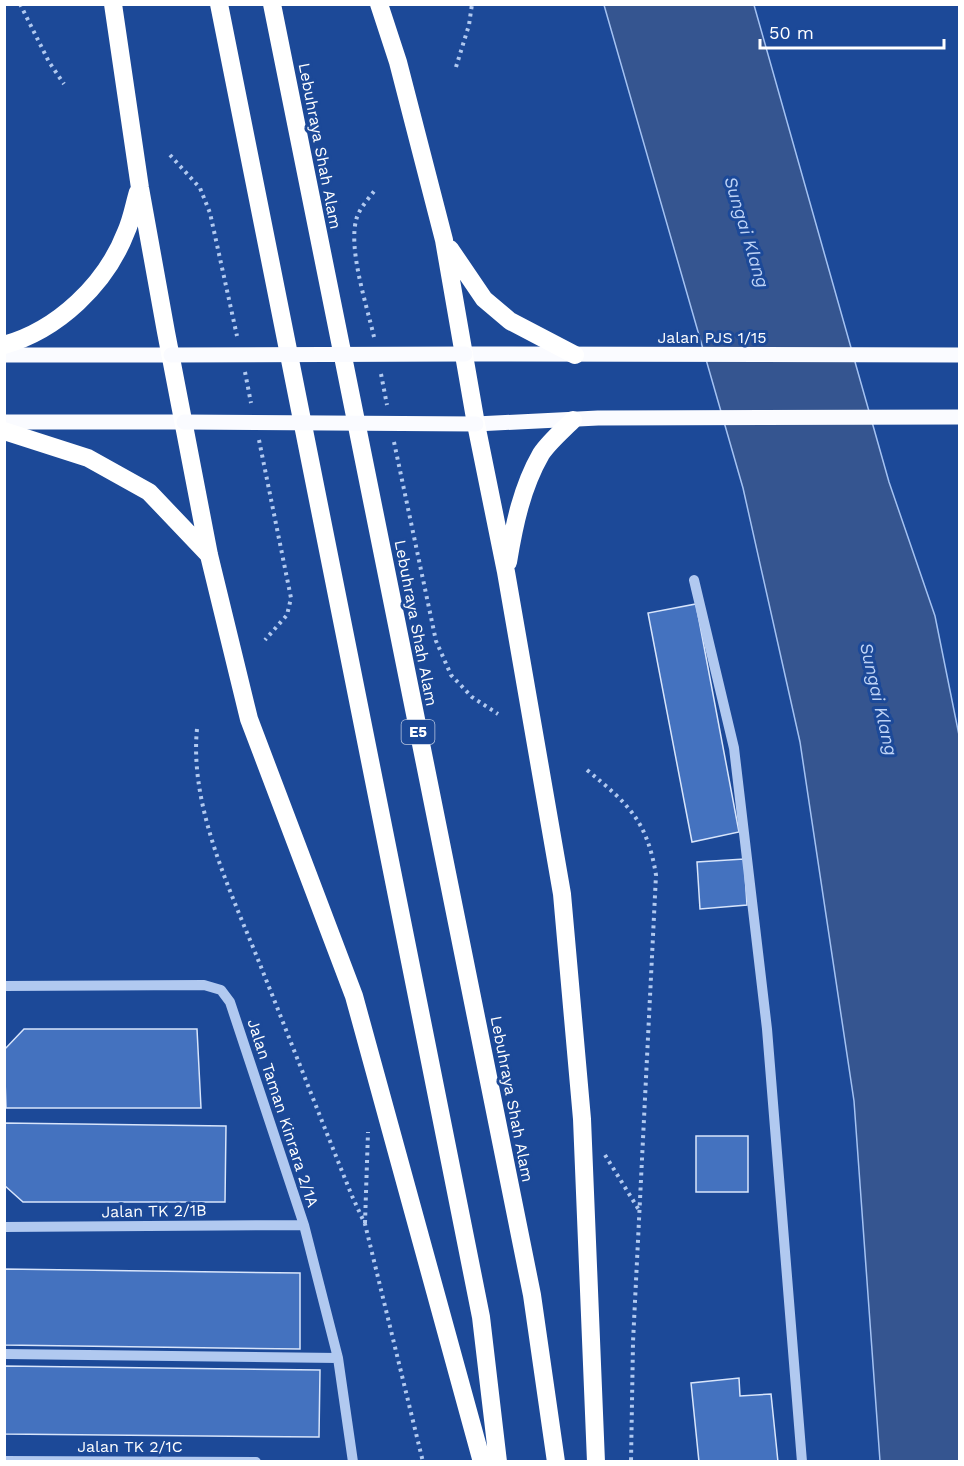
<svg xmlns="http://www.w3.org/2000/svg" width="964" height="1466" font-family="'Work Sans',sans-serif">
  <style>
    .water { fill: #355590; stroke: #a4c2f2; stroke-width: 1.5 }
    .building { fill: #4472bf; stroke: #d8e5fb; stroke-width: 1.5 }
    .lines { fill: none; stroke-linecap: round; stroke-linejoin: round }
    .path { stroke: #b1c9f0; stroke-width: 4; stroke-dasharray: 3 4.5; stroke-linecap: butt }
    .minor { stroke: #b1c9f0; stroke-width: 10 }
    .major { stroke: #fafbff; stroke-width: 15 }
    .highway { stroke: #fff; stroke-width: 18 }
    .major-bridge { stroke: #fafbff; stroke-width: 15 }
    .labels { text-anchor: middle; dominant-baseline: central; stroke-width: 6; stroke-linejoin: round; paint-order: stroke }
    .shield { fill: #1c4998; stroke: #bbc8e0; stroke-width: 1.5 }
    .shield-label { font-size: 15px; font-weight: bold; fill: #fff }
    .street-label { font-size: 16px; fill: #fff; stroke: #1c4998 }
    .water-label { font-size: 18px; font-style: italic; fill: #bed3f6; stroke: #1c4998 }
  </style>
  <rect width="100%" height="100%" fill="#1c4998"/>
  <path class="water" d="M604,5H754L889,482L935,616L960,740L959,1461H880L854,1101L800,742L743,488Z"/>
  <path class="building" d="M696,604L739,832L692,842L648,613Z
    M744,859L747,905L700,909L697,862Z
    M24,1029H197L201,1108H6L4,1050Z
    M4,1123L226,1126L225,1202H23L4,1185Z
    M696,1136H748V1192H696Z
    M4,1269L300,1273V1349L4,1345Z
    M4,1366L320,1370L319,1437L4,1434Z
    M739,1378L740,1396L771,1394L778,1462H699L691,1383Z"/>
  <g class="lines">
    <path class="path" d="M20,4L49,62L64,84
      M456,67L469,25L472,4
      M170,155L200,188L210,213L237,336
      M374,337C367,306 347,247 357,217C360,208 369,198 375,190
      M245,372L251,403
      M381,374L387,405
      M259,440L291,598L287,615L265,640
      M394,442L436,641L451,675L472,697L498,714
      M197,729C189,810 234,898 263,972C293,1047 322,1122 352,1196L365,1224L423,1462
      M587,770C628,804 647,820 656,875L633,1342L631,1462
      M605,1155L639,1210
      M365,1223L368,1132"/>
    <path class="minor" d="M694,580L734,748L767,1029L802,1462
      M4,986L204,985L221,990L230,1002L304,1225L338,1358L353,1462
      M4,1227L304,1225
      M4,1354L338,1358
      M4,1461L256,1462"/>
    <path class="major" d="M465,354L960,355
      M4,355H171
      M4,422H184
      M476,424L598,418L960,417"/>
    <path class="highway" d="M113,4L140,188L166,332L209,555L249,719L354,996L482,1462
      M219,4L481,1317L498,1462
      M272,4L532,1295L556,1462
      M379,4L398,62L444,240L476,424L506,572L562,894L582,1119L596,1462
      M450,249L484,299L510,321L575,355
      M4,345C58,330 106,284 126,232C132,219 134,205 138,192
      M4,431L88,458L149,492L209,555
      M508,562C514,525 522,487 541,454C549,442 563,430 573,420"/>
    <path class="major-bridge" d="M171,355L465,354
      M184,422L476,424"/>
  </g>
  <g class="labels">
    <rect class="shield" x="401.5" y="720" width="33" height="24" rx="4.5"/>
    <g class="shield-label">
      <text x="418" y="732">E5</text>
    </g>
    <g class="street-label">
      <text transform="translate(320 146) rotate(79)">Lebuhraya Shah Alam</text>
      <text x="712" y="337">Jalan PJS 1/15</text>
      <text transform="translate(416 623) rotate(79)">Lebuhraya Shah Alam</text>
      <text transform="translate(512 1099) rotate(79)">Lebuhraya Shah Alam</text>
      <text transform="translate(283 1113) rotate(72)">Jalan Taman Kinrara 2/1A</text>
      <text transform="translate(154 1211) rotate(-1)">Jalan TK 2/1B</text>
      <text x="130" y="1446">Jalan TK 2/1C</text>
    </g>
    <g class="water-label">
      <text transform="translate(747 232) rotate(73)">Sungai Klang</text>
      <text transform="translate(879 699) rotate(77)">Sungai Klang</text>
    </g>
  </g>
  <rect width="964" height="1466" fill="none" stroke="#ffffff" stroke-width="12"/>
  <path d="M760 39v9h184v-9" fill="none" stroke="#ffffff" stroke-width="3"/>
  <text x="769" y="39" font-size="18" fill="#ffffff" stroke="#1c4998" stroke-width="4.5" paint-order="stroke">50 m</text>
</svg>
